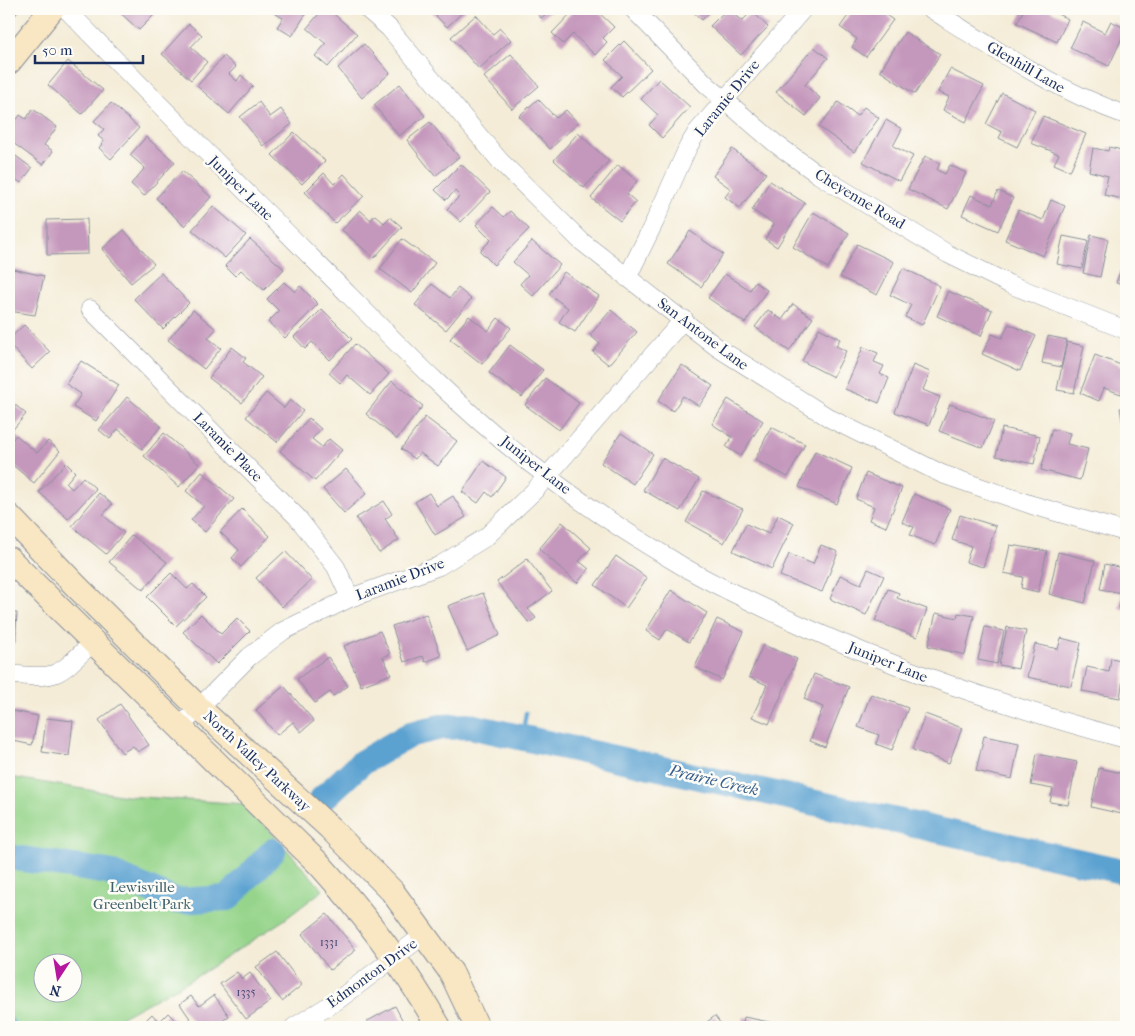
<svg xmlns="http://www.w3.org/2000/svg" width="1135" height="1036" font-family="'IM FELL French Canon',serif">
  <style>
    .green { fill: #95d48a; stroke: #588274; fill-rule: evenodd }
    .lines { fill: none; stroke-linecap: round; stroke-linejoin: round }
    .stream { stroke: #5ba2d1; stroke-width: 4.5 }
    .river { stroke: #5ba2d1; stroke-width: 26 }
    .building { fill: #c497bc }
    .street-casing { stroke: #888e9a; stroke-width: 19 }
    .secondary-casing { stroke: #888e9a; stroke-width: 26 }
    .street { stroke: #fff; stroke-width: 18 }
    .secondary { stroke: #f9e7c3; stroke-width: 24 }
    .labels { text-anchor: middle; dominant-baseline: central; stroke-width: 5; stroke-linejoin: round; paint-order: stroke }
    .number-label { font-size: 12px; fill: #454976 }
    .street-label { font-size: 15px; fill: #1b2f5e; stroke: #fdfcf7 }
    .park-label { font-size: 15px; fill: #40616b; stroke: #fdfcf7 }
    .water-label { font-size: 16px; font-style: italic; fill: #355d8c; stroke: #fdfcf7 }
  </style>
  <rect width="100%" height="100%" fill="#fdfcf7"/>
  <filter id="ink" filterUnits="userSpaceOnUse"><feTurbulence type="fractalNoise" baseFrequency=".02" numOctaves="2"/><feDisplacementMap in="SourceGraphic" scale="10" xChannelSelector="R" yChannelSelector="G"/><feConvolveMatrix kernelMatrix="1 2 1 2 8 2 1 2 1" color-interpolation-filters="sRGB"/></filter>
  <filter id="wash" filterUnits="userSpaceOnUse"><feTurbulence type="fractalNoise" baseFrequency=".0096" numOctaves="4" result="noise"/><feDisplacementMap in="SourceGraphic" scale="20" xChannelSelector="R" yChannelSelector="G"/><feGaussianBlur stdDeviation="1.12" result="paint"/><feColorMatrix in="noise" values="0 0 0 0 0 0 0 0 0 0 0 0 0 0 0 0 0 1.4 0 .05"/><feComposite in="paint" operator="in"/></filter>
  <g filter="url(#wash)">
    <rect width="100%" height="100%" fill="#f4ecd7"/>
    <path class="green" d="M9,777L126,796L246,804L323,890L284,920L199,975L104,1027H9ZM42,964H72V994H42Z"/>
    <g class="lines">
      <path class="stream" d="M522,736L526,713
        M9,1017L16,1027"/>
      <path class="river" d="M321,800L361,763L411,734L441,727L470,726L1126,872
        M9,857L108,872L176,901L228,898L273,851"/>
    </g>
    <g id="blocks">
      <path class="building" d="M9,9H20L9,23Z
        M116,9H160L139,30Z
        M268,9H309L292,36L277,27L283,18Z
        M323,9H328L357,34L328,67L315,56L326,44L307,28Z
        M429,9H466L447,27Z
        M534,9H553L541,18Z
        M575,9H595L614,27L603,38L607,42L595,55L573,34L563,44L552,33Z
        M690,9H713L702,20Z
        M727,9L742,21L752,11L768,27L741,55L710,26Z
        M853,9H877L893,20L866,57L852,47L857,39L840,27Z
        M1024,9H1047L1068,19L1057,42L1017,23Z
        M476,15L493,34L500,28L511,40L479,69L451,37Z
        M1111,21L1126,29L1109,66L1070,48L1083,22L1105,33Z
        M189,24L202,35L191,47L207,62L191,80L162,54Z
        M905,32L940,54L915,94L880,71Z
        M624,41L651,69L622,97L611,87L622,76L605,60Z
        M364,44L390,73L362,98L338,68Z
        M814,47L828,58L805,85L820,98L806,116L776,92Z
        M511,54L539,86L512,109L484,77Z
        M224,56L236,67L229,74L237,81L241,75L253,86L229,114L197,86Z
        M68,61L103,90L82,114L48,85Z
        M950,69L984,86L966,122L943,110L949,97L938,92Z
        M659,79L690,107L662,138L649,125L658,115L641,99Z
        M400,84L425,116L399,136L374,105Z
        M1002,93L1035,110L1017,147L999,138L1002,132L986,124Z
        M538,99L556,118L566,110L578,123L550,149L519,116Z
        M259,102L270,117L281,109L292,124L263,146L240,117Z
        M838,102L857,116L864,107L879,118L854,152L819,127Z
        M111,103L139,128L111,159L99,148L104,141L98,136L104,129L94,121Z
        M33,109L57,127L44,145L53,151L43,165L9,140V131L20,115L26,119Z
        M1043,116L1086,134L1070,171L1054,164L1059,154L1031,143Z
        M886,120L902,129L893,146L913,156L899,181L863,162Z
        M430,122L459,157L435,176L407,140Z
        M294,132L325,161L302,184L272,155Z
        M578,133L609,161L584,188L554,160Z
        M146,137L175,162L144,196L131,184L145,168L130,155Z
        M1109,147L1126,151V183L1123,199L1104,195L1108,176L1089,171L1093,148L1108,151Z
        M732,149L766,173L740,208L725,197L731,189L713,176Z
        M9,151L32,168L21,183L11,176L9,180Z
        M925,156L940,163L937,170L945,174L950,165L966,173L948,209L908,189Z
        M461,164L490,192L461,222L447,209L460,196L455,191L446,200L435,190Z
        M618,165L637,181L627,194L636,202L620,221L591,198Z
        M182,171L211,197L184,226L156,198Z
        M324,173L334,184L344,174L364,196L335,223L305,192Z
        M770,181L805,203L777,247L765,239L774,224L752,210Z
        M998,191L1013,198L998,231L962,215L971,195L992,205Z
        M1051,200L1065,206L1043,256L1005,240L1018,210L1043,220Z
        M213,206L246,235L225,258L192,230Z
        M493,207L504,217L510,211L529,229L494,265L480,251L491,240L476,225Z
        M360,210L371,220L375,215L384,223L390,217L402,227L374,258L342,230Z
        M813,212L849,233L828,268L793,247Z
        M87,219L88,254L47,255V220Z
        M124,230L154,264L131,283L102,249Z
        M690,231L723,254L701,287L668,264Z
        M1091,235L1108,239L1100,277L1083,273Z
        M1063,236L1088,241L1082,269L1057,264Z
        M250,239L284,269L264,290L241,270L235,276L225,266Z
        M402,239L435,263L412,293L380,269Z
        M532,241L560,265L533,296L520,284L528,275L513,262Z
        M857,244L894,262L877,295L840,277Z
        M1126,255V286L1116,283Z
        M903,268L940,286L922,325L905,317L911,305L890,295Z
        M13,269L44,276L35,315L9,311V289Z
        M564,272L599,296L575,332L559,322L568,308L549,294Z
        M161,273L189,303L163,329L134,299Z
        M725,274L750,290L755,282L767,290L745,323L708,298Z
        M284,282L295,292L300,286L318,304L285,338L268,322L279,311L267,299Z
        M432,284L450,298L458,288L471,299L446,330L415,305Z
        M948,291L992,310L981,336L937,316Z
        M793,304L813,318L789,351L755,327L768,310L782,320Z
        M322,309L352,339L330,360L312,342L305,349L294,337Z
        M193,310L216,329L208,338L221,348L204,369L168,340Z
        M611,310L637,332L609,365L593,352L600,344L590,335Z
        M469,316L488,331L498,318L511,328L482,364L450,339Z
        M1009,324L1036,336L1020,371L982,354L992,334L1002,338Z
        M24,325L50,352L32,369L9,344V339Z
        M819,328L840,339L836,346L846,351L833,377L802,361Z
        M1048,336L1067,340L1061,367L1042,363Z
        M1067,342L1084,346L1074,393L1057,390Z
        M355,344L389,374L370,395L347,375L340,383L329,373Z
        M510,345L543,370L522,397L489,373Z
        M232,347L246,358L243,362L262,377L242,403L209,378Z
        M863,347L878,353L874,362L884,366L880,374L889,378L879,403L845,389Z
        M1095,355L1126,367V381L1121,394L1104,388L1099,401L1080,393Z
        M81,361L119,385L96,421L73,407L81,394L66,384Z
        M682,365L713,386L699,406L683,396L673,411L658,401Z
        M913,365L930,372L923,390L940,397L929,425L895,412Z
        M545,378L579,403L559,430L525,405Z
        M392,381L423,406L397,439L366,414Z
        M266,393L284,408L290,400L303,411L277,442L246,417Z
        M127,397L161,426L142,449L118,429L110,439L99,430Z
        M728,399L763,421L741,456L726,447L732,437L712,424Z
        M13,403L26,414L9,434V407Z
        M950,404L994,421L983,448L939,431Z
        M1126,407V438H1125L1120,408Z
        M425,417L457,441L438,466L420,453L415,459L401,449Z
        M309,418L321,429L312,439L322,447L329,439L342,450L315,481L280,451Z
        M771,427L805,444L788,477L755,460Z
        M1002,428L1040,436L1034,464L996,456Z
        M1052,429L1070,433L1067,444L1088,449L1080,480L1041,470Z
        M164,433L199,464L179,487L144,456Z
        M621,433L653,454L633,484L601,463Z
        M16,435L37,453L48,441L60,451L34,483L9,462V444Z
        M815,451L852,468L837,504L799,487Z
        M662,458L699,479L680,511L643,490Z
        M483,461L506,477L492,497L486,492L478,503L462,492Z
        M66,463L75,472L66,483L72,489L83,477L96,489L68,519L39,492Z
        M346,469L367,493L344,513L323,489Z
        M202,472L234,499L205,532L191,520L204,506L186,491Z
        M866,473L902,488L886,527L869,520L874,507L856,499Z
        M703,491L743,509L724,543L686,522Z
        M99,493L112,504L103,515L124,533L106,554L72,526Z
        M429,493L437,506L453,496L466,517L435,535L415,502Z
        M914,494L950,509L935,545L910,535L914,527L902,522Z
        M384,501L392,514L385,519L399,540L379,553L356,518Z
        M242,509L270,536L241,567L232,558L239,550L220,532Z
        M778,515L794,523L772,569L733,551L746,524L769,534Z
        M960,515L996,526L983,567L966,562L971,546L952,540Z
        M562,522L591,548L579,561L589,569L577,583L539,549Z
        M132,535L167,562L143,590L109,562Z
        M821,545L838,552L822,592L780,576L789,554L813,564Z
        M1010,545L1047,551L1038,592L1021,588L1023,577L1004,573Z
        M285,551L312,580L282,607L256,578Z
        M1058,552L1095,561L1085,603L1049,594Z
        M616,556L647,578L626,608L595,585Z
        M527,559L552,591L528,609L536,618L529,623L497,582Z
        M1105,564L1126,569V610L1119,608L1122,593L1100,589Z
        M868,569L884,576L866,615L830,599L840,575L861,584Z
        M171,573L187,589L193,584L206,597L176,626L147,597Z
        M888,589L899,593L897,598L927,609L917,637L875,621Z
        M671,590L707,613L689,642L667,629L660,640L646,631Z
        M483,593L500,635L467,651L448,606Z
        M9,613H17L15,643H9Z
        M936,613L957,618L958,613L974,616L965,655L928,646Z
        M201,614L221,634L237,618L250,631L217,664L183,632Z
        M426,614L441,656L425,662L423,656L404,662L392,626Z
        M717,619L744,632L722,680L695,667Z
        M985,627L1004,631L997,664L978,660Z
        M1007,627L1026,631L1018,669L999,665Z
        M380,631L390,654L383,657L391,674L361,686L344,646Z
        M1061,638L1081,643L1071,686L1027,677L1035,644L1058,649Z
        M763,645L797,659L769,724L752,717L767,685L749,677Z
        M328,657L348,686L333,696L330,692L315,703L297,679Z
        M1111,658L1126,661L1120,698L1082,691L1087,667L1109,672Z
        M814,674L849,687L825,747L810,741L823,707L804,699Z
        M284,686L314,721L301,732L293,722L277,735L256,710Z
        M871,694L908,708L892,750L876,744L879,735L858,727Z
        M120,704L149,745L138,752L133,746L122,753L99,720Z
        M13,711L38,716L32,745L9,740Z
        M925,714L962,728L949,763L913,750Z
        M46,718L73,721L69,756L42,752Z
        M984,736L1019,743L1012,779L976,771Z
        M1037,754L1077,762L1068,805L1050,802L1053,789L1031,785Z
        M1099,768L1126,774V815L1091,807Z
        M327,914L356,950L330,970L302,934Z
        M277,952L302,985L282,1001L256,967Z
        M237,972L242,979L250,973L271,1001L246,1019L220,984Z
        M214,995L229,1016L214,1027H196L180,1004L191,996L199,1006Z
        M395,1006L406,1027H369L366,1022Z
        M168,1013L182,1027H147L143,1023L152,1014L159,1022Z
        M715,1016L723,1027H700Z
        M744,1017L789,1026V1027H742Z"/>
    </g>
  </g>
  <g filter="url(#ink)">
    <use href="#blocks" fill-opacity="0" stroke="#888e9a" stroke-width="1"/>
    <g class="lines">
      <defs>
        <path id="street" d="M66,9C148,94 232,178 316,262C384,330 451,401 527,461C573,497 623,531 674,561C707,582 744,598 779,615C891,668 1007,707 1126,739
          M367,9L389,28L500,161L581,241L718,348L831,419L942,474L1032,505L1126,532
          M633,9L707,85L776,144L819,175L948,254L1009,284L1126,330
          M931,9C994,49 1055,90 1126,115
          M627,278L655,221L688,147L697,132L803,9
          M90,309L297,517L336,567L350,598
          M9,674C59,680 57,676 92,643
          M179,728L249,657L283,631L350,598L439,566L486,537L535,490L684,319
          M294,1027L338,1000L425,934"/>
        <path id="secondary" d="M9,62L52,9
          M9,516L76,586L199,708L330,828L392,891L451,972L477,1027
          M9,559L320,865C365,915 405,968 439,1027"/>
      </defs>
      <use href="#street" class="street-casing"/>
      <use href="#secondary" class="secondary-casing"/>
      <use href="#street" class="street"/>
      <use href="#secondary" class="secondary"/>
    </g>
  </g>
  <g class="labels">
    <g class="number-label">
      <text x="329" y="942">1331</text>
      <text x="246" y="992">1335</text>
    </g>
    <g class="street-label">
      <text transform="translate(1026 67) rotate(30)">Glenhill Lane</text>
      <text transform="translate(727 98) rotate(-51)">Laramie Drive</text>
      <text transform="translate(241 188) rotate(45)">Juniper Lane</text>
      <text transform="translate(860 199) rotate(31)">Cheyenne Road</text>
      <text transform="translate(703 334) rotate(37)">San Antone Lane</text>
      <text transform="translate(228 447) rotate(45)">Laramie Place</text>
      <text transform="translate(536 465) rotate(38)">Juniper Lane</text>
      <text transform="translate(400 579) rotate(-21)">Laramie Drive</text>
      <text transform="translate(888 662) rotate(22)">Juniper Lane</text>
      <text transform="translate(257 761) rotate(43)">North Valley Parkway</text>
      <text transform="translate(372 973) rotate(-36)">Edmonton Drive</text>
    </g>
    <g class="park-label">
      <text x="142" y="887">Lewisville<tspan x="142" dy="17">Greenbelt Park</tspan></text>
    </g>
    <g class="water-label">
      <text transform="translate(714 780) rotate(13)">Prairie Creek</text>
    </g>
  </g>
  <rect width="1135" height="1036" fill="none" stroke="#fdfcf7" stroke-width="30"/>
  <g transform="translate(58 978) rotate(192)"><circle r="24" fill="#fdfcf7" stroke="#a3aaba"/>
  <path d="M0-4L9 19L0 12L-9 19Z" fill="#b5179e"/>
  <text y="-8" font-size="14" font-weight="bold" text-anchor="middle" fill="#1b2f5e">N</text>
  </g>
  <path d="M35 55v8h108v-8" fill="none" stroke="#1b2f5e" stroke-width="2.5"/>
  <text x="42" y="55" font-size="15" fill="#1b2f5e" stroke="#fdfcf7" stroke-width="4" paint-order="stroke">50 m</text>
</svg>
